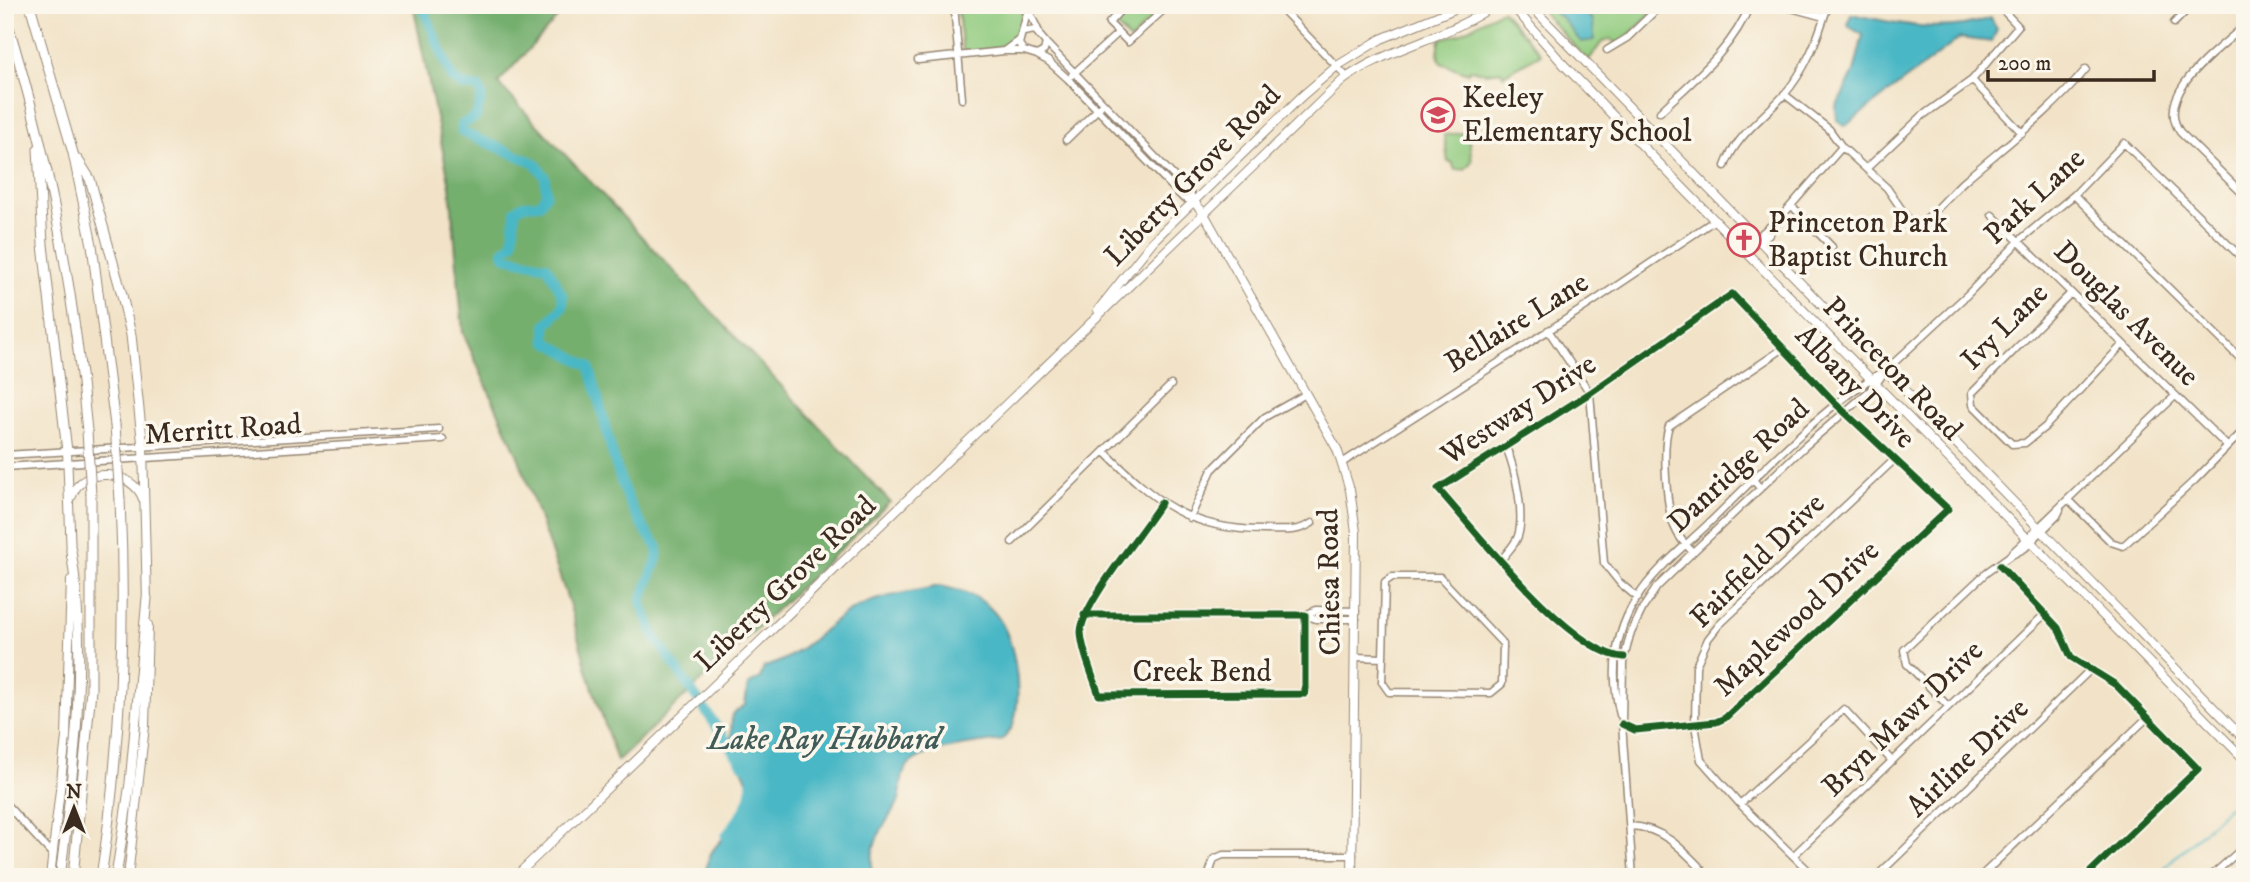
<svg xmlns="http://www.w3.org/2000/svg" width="2250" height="882" font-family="'IM FELL DW Pica',serif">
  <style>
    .green { fill: #91cb7f; stroke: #667a4e; stroke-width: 2 }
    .forest { fill: #74af6e; stroke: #586c46; stroke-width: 2 }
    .water { fill: #4ab7c5; stroke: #427072; stroke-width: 2 }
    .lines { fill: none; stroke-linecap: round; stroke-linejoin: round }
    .stream { stroke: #4ab7c5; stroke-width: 2 }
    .river { stroke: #4ab7c5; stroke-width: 10 }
    .minor-casing { stroke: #968673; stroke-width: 9 }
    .major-casing { stroke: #968673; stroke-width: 10 }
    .highway-casing { stroke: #968673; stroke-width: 11 }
    .minor { stroke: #fff; stroke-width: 6 }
    .major { stroke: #fff; stroke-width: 8 }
    .highway { stroke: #fff; stroke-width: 9 }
    .highway-bridge-casing { stroke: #968673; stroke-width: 11; stroke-linecap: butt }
    .highway-bridge { stroke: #fff; stroke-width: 9 }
    .cycleway-casing { stroke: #fbf7ec; stroke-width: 11 }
    .cycleway { stroke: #1b5e20; stroke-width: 7 }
    .labels { text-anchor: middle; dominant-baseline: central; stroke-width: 7; stroke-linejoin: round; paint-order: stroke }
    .poi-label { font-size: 30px; fill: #3b2a1e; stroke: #fbf7ec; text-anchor: start }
    .street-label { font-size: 30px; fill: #3b2a1e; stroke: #fbf7ec }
    .water-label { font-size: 32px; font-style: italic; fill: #405b58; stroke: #fbf7ec }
  </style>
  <rect width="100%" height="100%" fill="#fbf7ec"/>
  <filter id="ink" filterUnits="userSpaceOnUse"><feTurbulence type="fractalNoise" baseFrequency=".0143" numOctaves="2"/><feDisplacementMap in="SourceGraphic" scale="14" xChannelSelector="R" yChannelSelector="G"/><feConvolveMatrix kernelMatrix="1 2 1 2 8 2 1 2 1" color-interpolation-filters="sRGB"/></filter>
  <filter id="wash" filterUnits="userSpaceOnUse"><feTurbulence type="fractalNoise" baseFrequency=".00686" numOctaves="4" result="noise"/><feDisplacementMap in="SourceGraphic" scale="28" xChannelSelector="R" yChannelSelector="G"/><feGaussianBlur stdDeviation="1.57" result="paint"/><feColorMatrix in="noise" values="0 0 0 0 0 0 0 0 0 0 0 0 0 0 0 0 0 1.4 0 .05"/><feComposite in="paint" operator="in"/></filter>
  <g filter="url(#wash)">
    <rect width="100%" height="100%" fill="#f2e3c8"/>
    <path class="green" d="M957,5H1022C1026,51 999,48 963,52Z
      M1129,5H1165L1130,41L1112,21Z
      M1536,5H1661L1618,45L1610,39L1602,42L1588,61Z
      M1502,10L1541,54L1503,75L1502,71L1486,73L1470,69L1468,73L1441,63L1438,54L1440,39L1459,34Z
      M1468,132L1472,161L1465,169L1455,170L1452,162H1448L1444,135Z"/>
    <path class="forest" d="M413,5H569L498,83L890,502L617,761L587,671L570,606L518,456L463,333L450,186Z"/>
    <path class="water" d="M1543,5H1580L1593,21L1594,40L1581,42L1562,18Z
      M1851,14C1897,24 1944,35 1990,18L1997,29L1992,42L1960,38L1845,126L1837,120L1836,108L1854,72L1863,35L1848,26Z
      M939,586C960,590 976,594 991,609C1016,634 1022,690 1014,722C1013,729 1007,734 1002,740C979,744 919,748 906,768C898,780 904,796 895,808C879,832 868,848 873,877H707C702,845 736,833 749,809C759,792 737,764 733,747C730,737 732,724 732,714L745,705L748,685L760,678L764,667C797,659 817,633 845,614C873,596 907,593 939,586Z"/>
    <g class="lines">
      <path class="stream" d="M2155,877L2229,807L2245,802"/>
      <path class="river" d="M422,5L452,78L461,85L479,88L482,96L476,117L461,125L462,132L535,163L545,177L546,194L540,204L523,205L515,211L513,243L503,251L506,257L547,266L563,296V307L546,325V341L589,366C609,427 614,498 658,547L657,559L641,602L654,636L743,765
        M726,836C737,820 754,803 751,782"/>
    </g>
  </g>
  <g filter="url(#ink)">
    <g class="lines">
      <defs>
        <path id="minor" d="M954,5L962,99
          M1125,5L1109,23L1128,42L1169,5
          M1278,5L1347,77
          M1780,5L1824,17
          M2174,23L2192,5
          M2245,25C2219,50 2153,93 2180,132L2245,196
          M1024,32L1035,30L1046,43L1044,51L1037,55L1024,51L1019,44L1028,9L1039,32
          M1019,40L1004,51H1024
          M1046,43L1190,193L1193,201
          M1607,50L1627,38L1661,5
          M1037,55L1048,61L1068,79L1183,198L1193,201
          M918,60L1004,51
          M1072,75L1117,34
          M1972,80L2022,133
          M1784,94L1829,129L1842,147L1887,188L1913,226L1917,225C1935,215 1949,194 1965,180C2007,144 2051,112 2086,69
          M1660,112C1693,80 1732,50 1750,5
          M1066,140L1100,107
          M1725,166C1735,137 1762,119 1783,96C1806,70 1818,38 1828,5
          M1867,168L1922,116L1972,80L2018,26L1998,5
          M2074,195L2245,363
          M1792,206L1832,247
          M1992,215L2228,447
          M1781,217L1842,147
          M1748,252L1762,233L1781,217L1768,236L1759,241
          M2070,294L1972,393L1973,405L2012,444L2025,443L2045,427L2123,344
          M1548,330L1590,393L1604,563L1620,583L1638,598
          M1104,451C1155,502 1189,530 1264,530C1281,530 1297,533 1312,523
          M5,455L439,429
          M1342,463L1585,307L1715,220
          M5,467L443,439
          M1745,470L1760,488
          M2069,500L2111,542L2123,546L2195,480L2245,429
          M2060,510L2057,516L2025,548L2008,557L2175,396
          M1190,518L1212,470L1265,417L1306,394
          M1012,542L1171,385
          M1693,552C1685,545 1678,536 1674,526C1666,506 1662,445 1669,426L1784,348
          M1502,559C1507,552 1515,545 1518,536C1525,514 1515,468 1506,447
          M2000,566L2058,628L2071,657L2116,685L2198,769L2085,877
          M1084,615H1305V694L1099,695C1093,676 1082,652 1081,632C1081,605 1143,532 1161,503
          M1356,619H1316L1305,615L1316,610L1356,611
          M1355,657L1383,658L1382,682L1389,692L1491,693L1502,684L1503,644L1440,577H1392L1385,582L1383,658
          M1948,706L1907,664L1904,650L1987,572L2008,557
          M1620,715C1610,674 1614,634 1637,598C1654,570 1684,547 1707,525C1759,475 1822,406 1884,371
          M1622,724L1635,730L1716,722L1725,718L1948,509L1838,406L1732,294L1590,393L1438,489C1474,529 1572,655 1624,657
          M5,803L53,855
          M1740,804L1844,709L1892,761
          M1630,826C1665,827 1686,853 1709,877
          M1793,856L2045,614
          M1208,877L1214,859L1223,855H1353
          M1633,877L1622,724L1623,663L1630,635L1643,608L1657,587L1693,552L1804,447L1874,387L1885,371L1968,294L2020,240L2074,195L2124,143L2245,261
          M1815,877L1740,804L1701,760L1695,725L1696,666L1708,639L1719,625L1894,460
          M1876,877L2090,670
          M1980,877L2147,718
          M2210,877L2245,846"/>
        <path id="major" d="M1512,5L1564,65L1688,193L2245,760
          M1530,5L2245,740
          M1193,201L1203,212L1337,449L1350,490L1356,532L1352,877
          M1098,310L1153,241L1302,96L1337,66L1381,39L1464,5
          M143,447L147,602
          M67,451L71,556
          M72,496C82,465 133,470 143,499
          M50,877L66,737L71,580
          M128,877L145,726L148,625
          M515,877L1342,81C1389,46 1447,39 1494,5"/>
        <path id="highway" d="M30,5L73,153L92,245L115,425
          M5,15C48,151 74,290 87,431
          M38,149L43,245L67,451
          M78,160L90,179L122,295L131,335L143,447
          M60,877C74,770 88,657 71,550
          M73,877L91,690V495
          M101,877C120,753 126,625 120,500
          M116,877L130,783L147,598"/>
      </defs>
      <use href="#minor" class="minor-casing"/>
      <use href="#major" class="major-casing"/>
      <use href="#highway" class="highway-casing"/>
      <use href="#minor" class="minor"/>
      <use href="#major" class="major"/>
      <use href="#highway" class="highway"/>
      <defs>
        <path id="highway-bridge" d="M115,425L120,500
          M87,431L91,495"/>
      </defs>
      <use href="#highway-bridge" class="highway-bridge-casing"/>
      <use href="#highway-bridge" class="highway-bridge"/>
      <defs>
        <path id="cycleway" d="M2000,566L2058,628L2071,657L2116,685L2198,769L2085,877
          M1084,615H1305V694L1099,695C1093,676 1082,652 1081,632C1081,605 1143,532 1161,503
          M1622,724L1635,730L1716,722L1725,718L1948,509L1838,406L1732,294L1590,393L1438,489C1474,529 1572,655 1624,657"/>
      </defs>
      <use href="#cycleway" class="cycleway-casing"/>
      <use href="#cycleway" class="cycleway"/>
    </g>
  </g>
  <defs>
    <symbol id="school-ring" viewBox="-11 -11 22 22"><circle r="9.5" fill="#fbf7ec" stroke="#d1495b" stroke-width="1.5"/><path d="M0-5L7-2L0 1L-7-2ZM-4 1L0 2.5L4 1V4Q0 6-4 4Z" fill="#d1495b"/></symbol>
    <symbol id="church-ring" viewBox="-11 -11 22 22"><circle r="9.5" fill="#fbf7ec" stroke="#d1495b" stroke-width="1.5"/><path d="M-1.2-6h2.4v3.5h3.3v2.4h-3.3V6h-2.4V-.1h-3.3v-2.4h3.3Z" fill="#d1495b"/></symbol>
  </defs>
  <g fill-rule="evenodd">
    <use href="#school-ring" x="1419" y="96" width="38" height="38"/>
    <use href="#church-ring" x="1725" y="221" width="38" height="38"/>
  </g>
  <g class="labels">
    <g class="poi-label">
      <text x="1462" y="98">Keeley<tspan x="1462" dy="34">Elementary School</tspan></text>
      <text x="1768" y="223">Princeton Park<tspan x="1768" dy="34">Baptist Church</tspan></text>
    </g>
    <g class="street-label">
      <text transform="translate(1193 176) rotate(-46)">Liberty Grove Road</text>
      <text transform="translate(2035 197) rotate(-43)">Park Lane</text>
      <text transform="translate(2126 314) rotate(45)">Douglas Avenue</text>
      <text transform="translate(1517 323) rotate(-32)">Bellaire Lane</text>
      <text transform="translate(2005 327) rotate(-45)">Ivy Lane</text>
      <text transform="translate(1892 369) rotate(46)">Princeton Road</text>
      <text transform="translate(1855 387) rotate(46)">Albany Drive</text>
      <text transform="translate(1519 410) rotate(-33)">Westway Drive</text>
      <text transform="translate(223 430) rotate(-4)">Merritt Road</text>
      <text transform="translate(1739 466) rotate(-43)">Danridge Road</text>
      <text transform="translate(1758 561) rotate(-45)">Fairfield Drive</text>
      <text transform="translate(1330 582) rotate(-91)">Chiesa Road</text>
      <text transform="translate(786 584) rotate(-44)">Liberty Grove Road</text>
      <text transform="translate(1797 619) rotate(-43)">Maplewood Drive</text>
      <text x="1202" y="672">Creek Bend</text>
      <text transform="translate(1903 719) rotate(-44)">Bryn Mawr Drive</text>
      <text transform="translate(1968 758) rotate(-44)">Airline Drive</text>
    </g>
    <g class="water-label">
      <text x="824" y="740">Lake Ray Hubbard</text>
    </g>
  </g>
  <rect width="2250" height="882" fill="none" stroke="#fbf7ec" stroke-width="28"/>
  <g transform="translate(74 808)" stroke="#fbf7ec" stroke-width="5" paint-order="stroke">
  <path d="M0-5L12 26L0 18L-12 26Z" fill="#3b2a1e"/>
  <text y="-10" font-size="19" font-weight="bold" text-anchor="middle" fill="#3b2a1e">N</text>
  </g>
  <path d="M1988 70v10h166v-10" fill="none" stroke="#3b2a1e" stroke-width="3.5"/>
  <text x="1998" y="70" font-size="21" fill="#3b2a1e" stroke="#fbf7ec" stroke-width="5" paint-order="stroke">200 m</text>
</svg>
